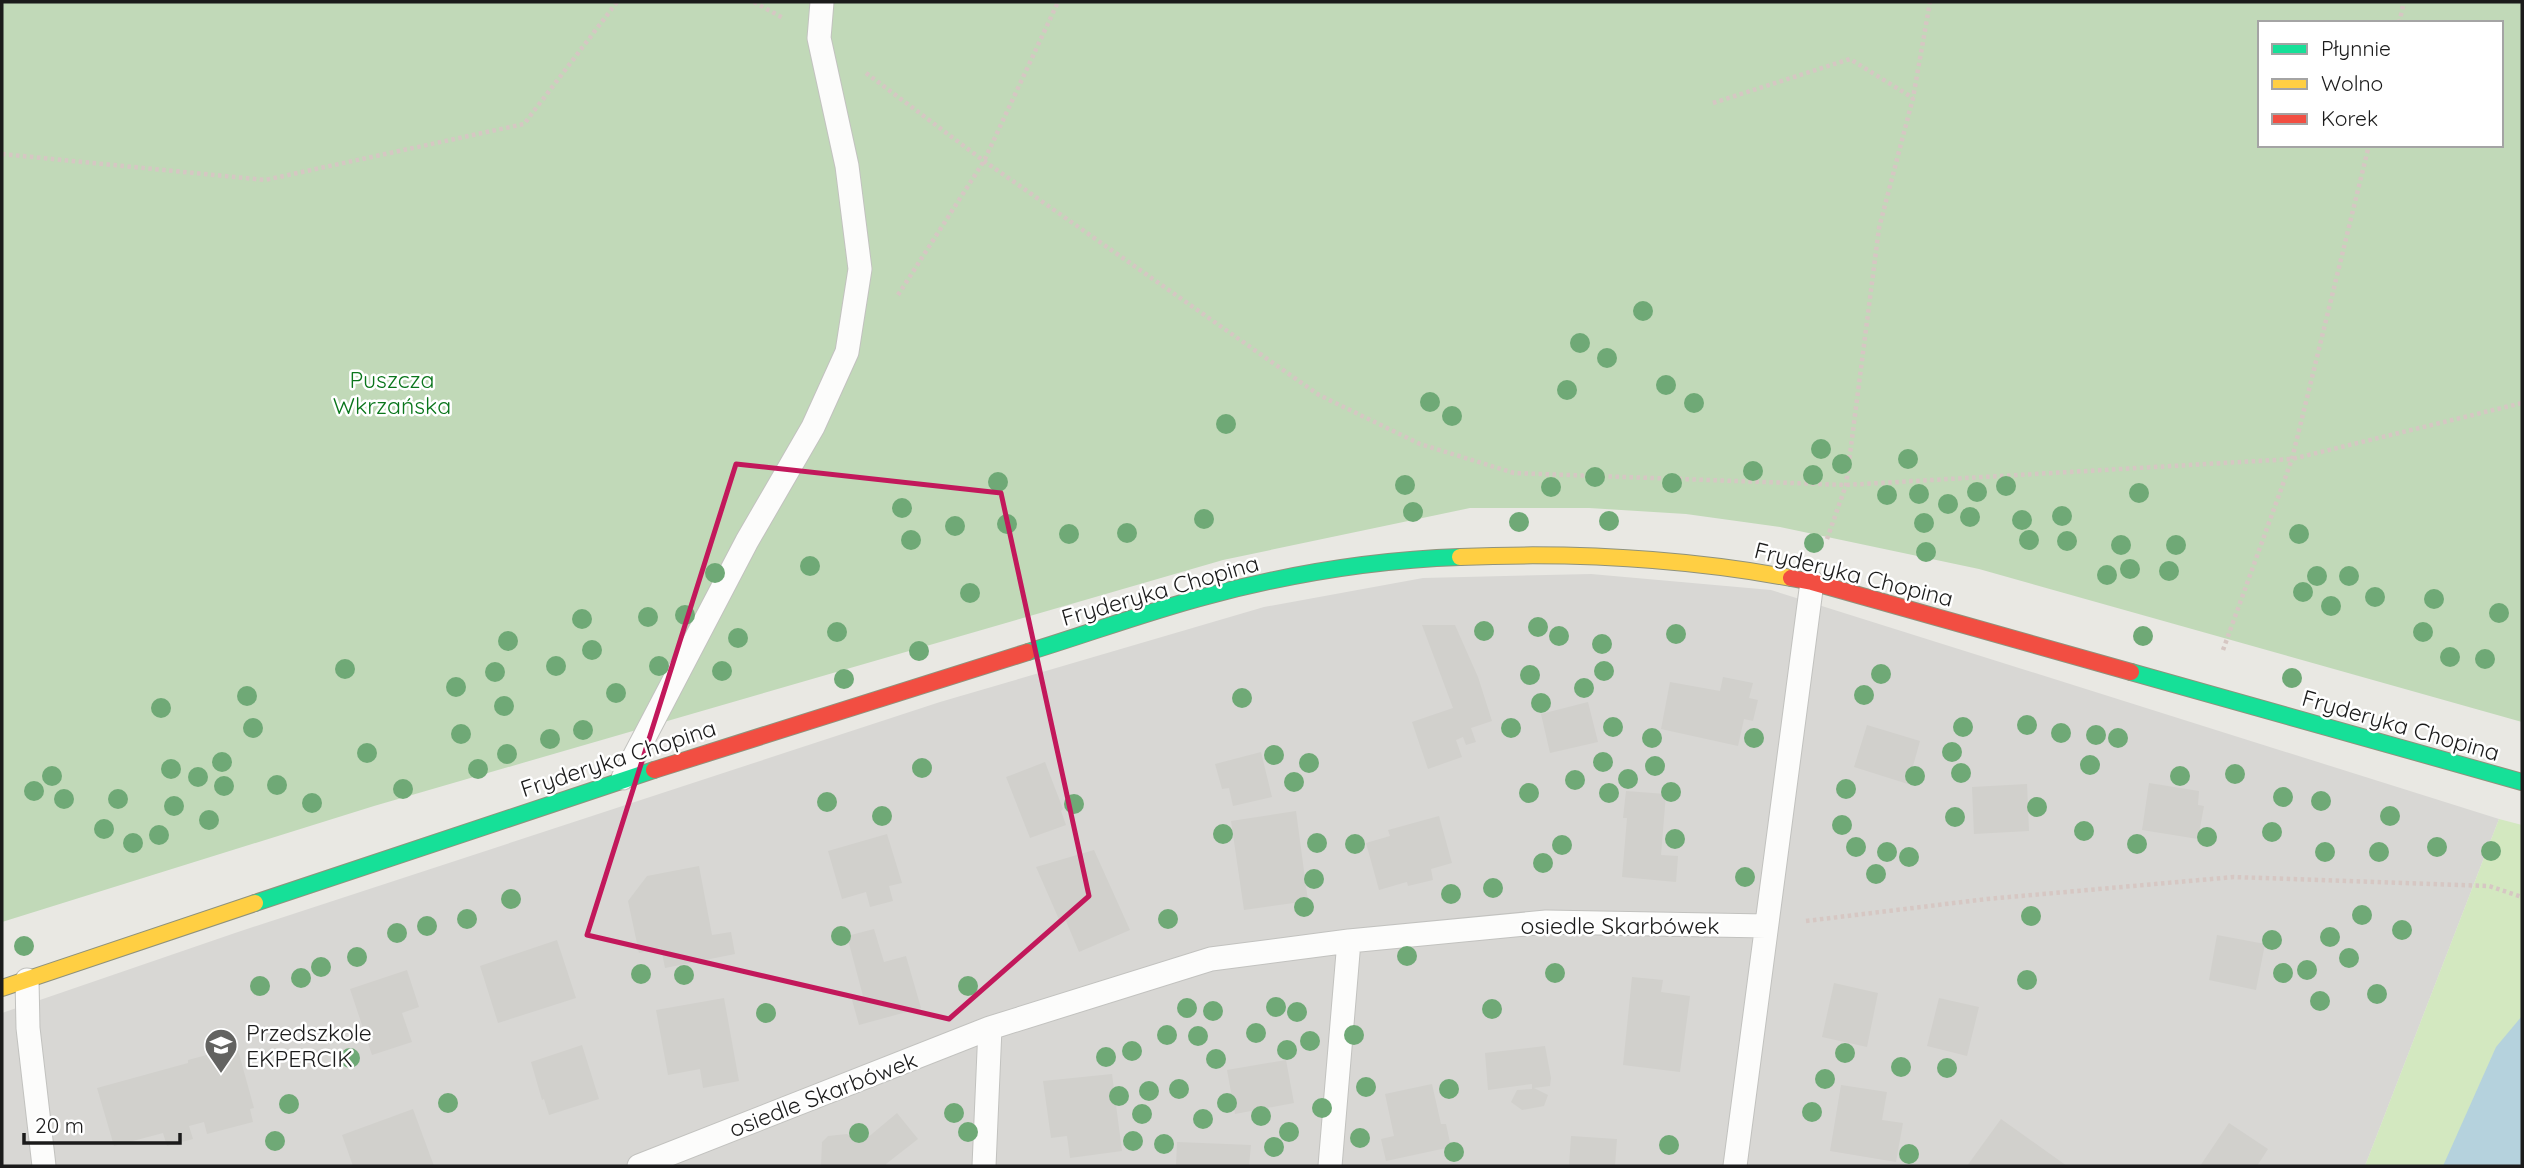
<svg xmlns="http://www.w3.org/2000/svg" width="2524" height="1168" font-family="Quicksand,sans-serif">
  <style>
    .residential { fill: #d8d7d4 }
    .grass { fill: #d3e8c0 }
    .forest { fill: #c1d9b8; fill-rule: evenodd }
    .water { fill: #b5d2dd }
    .building { fill: #d1d0cc }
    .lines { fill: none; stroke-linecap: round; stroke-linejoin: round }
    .lane-casing { stroke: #c2c2bf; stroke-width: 25 }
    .fast-casing { stroke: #8f927c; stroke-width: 18 }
    .slow-casing { stroke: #8f927c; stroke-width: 18 }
    .jam-casing { stroke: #8f927c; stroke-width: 18 }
    .path { stroke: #d6c7c3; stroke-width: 4.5; stroke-dasharray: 3.5 3.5; stroke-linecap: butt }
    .lane { stroke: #fcfcfb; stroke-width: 23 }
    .fast { stroke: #16e098; stroke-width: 16 }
    .slow { stroke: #ffcf43; stroke-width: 16 }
    .jam { stroke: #f24e42; stroke-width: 16 }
    .tree { fill: #6fa976 }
    .marked { fill: none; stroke: #c2185b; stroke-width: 5; stroke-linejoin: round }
    .labels { text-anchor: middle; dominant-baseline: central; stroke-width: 5; stroke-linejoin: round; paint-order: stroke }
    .park-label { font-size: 23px; fill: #0b761c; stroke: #fff }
    .street-label { font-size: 23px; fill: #1b1b1b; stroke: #fff }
    .poi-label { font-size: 23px; fill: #1b1b1b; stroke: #fff; text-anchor: start }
  </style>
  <rect width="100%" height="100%" fill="#e9e8e3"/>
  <path class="residential" d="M1591,574L1771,590L2499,819L2365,1166H2V1013L235,933L940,702L1264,607L1423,578Z"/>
  <path class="grass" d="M2499,819L2522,825V1166H2365Z"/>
  <path class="forest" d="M2,2H2522V722L1979,569L1780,527L1686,514L1589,508H1470L1223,560L374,806L2,922ZM2260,23H2501V145H2260Z"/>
  <path class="water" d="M2522,1016V1166H2443L2496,1047Z"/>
  <path class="building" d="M1422,625H1455L1478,677L1492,721L1471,728L1476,742L1466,745L1463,737L1456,740L1462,757L1428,769L1412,722L1453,708Z
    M1723,677L1753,683L1749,698L1758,700L1753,721L1744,719L1738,746L1661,729L1670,682L1720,691Z
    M1588,702L1598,742L1550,753L1541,714Z
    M1867,725L1920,741L1908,784L1854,767Z
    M1261,752L1272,797L1233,806L1229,788L1222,789L1215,764Z
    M1045,762L1063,809L1061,811L1066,825L1030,838L1006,777Z
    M2149,783L2199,791L2198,805L2204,806L2198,839L2142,830Z
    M2027,784L2029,831L1974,834L1972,787Z
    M1626,791L1666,794L1661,855L1678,856L1676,882L1622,877L1627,818H1623Z
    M1296,811L1308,901L1244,910L1231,821Z
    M1439,816L1452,863L1431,869L1433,880L1408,886L1407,882L1403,883L1379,890L1366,843L1390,836L1388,830Z
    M887,834L902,883L889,886L893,901L870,907L866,892L842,899L828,851Z
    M1094,850L1130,930L1079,952L1066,921L1061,924L1036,867Z
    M699,866L712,935L731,932L735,954L665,968L661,948L639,953L628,901L647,876Z
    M874,929L884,962L906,956L921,1008L859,1025L852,1000L863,996L847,936Z
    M2217,935L2265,944L2256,990L2209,980Z
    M557,940L576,998L498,1023L480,966Z
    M407,970L419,1007L402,1013L412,1042L372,1055L350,989Z
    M1632,977L1663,980L1661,992L1690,996L1680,1072L1623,1065Z
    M1834,983L1878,993L1867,1047L1822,1037Z
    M724,998L739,1081L703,1088L700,1069L668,1075L656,1010Z
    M1939,998L1979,1007L1967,1056L1927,1046Z
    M582,1045L599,1099L549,1115L544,1099L542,1100L531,1062Z
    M1545,1046L1551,1078L1550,1086L1534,1088L1548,1095L1544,1106L1522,1110L1511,1102L1517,1090L1532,1089V1084L1488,1090L1485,1053Z
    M233,1048L234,1051L238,1050L254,1108L250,1109L253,1122L207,1134L204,1122L189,1126L193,1139L167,1146L163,1133L114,1146L97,1088L188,1063V1060Z
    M1286,1060L1294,1103L1235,1114L1227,1070Z
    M1112,1074L1122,1151L1070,1158L1067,1136L1051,1138L1043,1081Z
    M1432,1084L1441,1124H1446L1451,1147L1386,1161L1381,1139L1394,1136L1385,1094Z
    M1841,1085L1887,1092L1882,1120L1903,1123L1896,1162L1830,1151Z
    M413,1109L434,1166H353L342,1135Z
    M897,1113L918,1139L886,1164V1166H821L822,1142L828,1136L847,1134L854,1139H866Z
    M2001,1119L2067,1166H1967Z
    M2229,1123L2268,1149L2257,1166H2200Z
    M1571,1136L1617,1139L1615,1166H1569Z
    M1177,1142L1251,1145L1249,1166H1176Z"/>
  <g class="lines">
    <defs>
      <path id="lane" d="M623,778L747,541L813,427L847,352L860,269L847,166L819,38L822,2
        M27,980L28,1028L44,1166
        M639,1166L990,1028L1211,959L1349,941L1546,922L1766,926
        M984,1166L990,1028
        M1330,1166L1349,941
        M1735,1166L1812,582"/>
      <path id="fast" d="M1028,652C1087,634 1146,612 1207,596C1289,574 1375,560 1460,557
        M2131,672L2522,782
        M255,903L654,770"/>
      <path id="slow" d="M1460,557C1572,552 1681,558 1791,578
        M2,988L255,903"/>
      <path id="jam" d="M1791,578L1812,582L2131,672
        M654,770L1028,652"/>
    </defs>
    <use href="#lane" class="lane-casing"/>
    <use href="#fast" class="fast-casing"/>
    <use href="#slow" class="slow-casing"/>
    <use href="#jam" class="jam-casing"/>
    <path class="path" d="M754,2L783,18
      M2399,23L2404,2
      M866,73L984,161L1319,395L1420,444L1514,473L1846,485L2292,459L2522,403
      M1713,103L1850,59L1913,98
      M2,154L265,180L524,124L617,2
      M898,295L984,161L1058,2
      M1827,539L1846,485L1879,228L1913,98L1930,2
      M2223,650L2292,459L2369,145
      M1806,921L1987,899L2234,877L2489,886L2522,897"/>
    <use href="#lane" class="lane"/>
    <use href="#fast" class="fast"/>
    <use href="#slow" class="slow"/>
    <use href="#jam" class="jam"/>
  </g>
  <g class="tree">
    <circle cx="1643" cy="311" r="10"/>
    <circle cx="1580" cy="343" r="10"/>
    <circle cx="1607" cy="358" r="10"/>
    <circle cx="1666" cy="385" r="10"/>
    <circle cx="1567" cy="390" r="10"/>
    <circle cx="1430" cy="402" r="10"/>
    <circle cx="1694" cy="403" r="10"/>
    <circle cx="1452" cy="416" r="10"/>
    <circle cx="1226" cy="424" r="10"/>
    <circle cx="1821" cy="449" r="10"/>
    <circle cx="1908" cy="459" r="10"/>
    <circle cx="1842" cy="464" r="10"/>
    <circle cx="1753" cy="471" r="10"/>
    <circle cx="1813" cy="475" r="10"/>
    <circle cx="1595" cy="477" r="10"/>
    <circle cx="998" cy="482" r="10"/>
    <circle cx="1672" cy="483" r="10"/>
    <circle cx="1405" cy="485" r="10"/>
    <circle cx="2006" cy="486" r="10"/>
    <circle cx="1551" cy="487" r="10"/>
    <circle cx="1977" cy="492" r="10"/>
    <circle cx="2139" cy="493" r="10"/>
    <circle cx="1919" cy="494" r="10"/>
    <circle cx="1887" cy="495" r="10"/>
    <circle cx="1948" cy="504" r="10"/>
    <circle cx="902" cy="508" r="10"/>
    <circle cx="1413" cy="512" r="10"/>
    <circle cx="2062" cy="516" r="10"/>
    <circle cx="1970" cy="517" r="10"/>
    <circle cx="1204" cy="519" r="10"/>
    <circle cx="2022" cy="520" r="10"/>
    <circle cx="1609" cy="521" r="10"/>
    <circle cx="1519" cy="522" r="10"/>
    <circle cx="1924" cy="523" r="10"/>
    <circle cx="1007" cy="524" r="10"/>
    <circle cx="955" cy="526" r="10"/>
    <circle cx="1127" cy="533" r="10"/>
    <circle cx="1069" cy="534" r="10"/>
    <circle cx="2299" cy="534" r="10"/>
    <circle cx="911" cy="540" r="10"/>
    <circle cx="2029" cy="540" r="10"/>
    <circle cx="2067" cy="541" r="10"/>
    <circle cx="1814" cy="543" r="10"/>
    <circle cx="2121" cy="545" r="10"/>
    <circle cx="2176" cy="545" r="10"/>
    <circle cx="1926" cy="552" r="10"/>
    <circle cx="810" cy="566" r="10"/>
    <circle cx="2130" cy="569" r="10"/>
    <circle cx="2169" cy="571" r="10"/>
    <circle cx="715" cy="573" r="10"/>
    <circle cx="2107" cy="575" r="10"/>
    <circle cx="2317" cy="576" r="10"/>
    <circle cx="2349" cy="576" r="10"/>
    <circle cx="2303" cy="592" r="10"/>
    <circle cx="970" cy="593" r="10"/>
    <circle cx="2375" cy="597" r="10"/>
    <circle cx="2434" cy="599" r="10"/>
    <circle cx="2331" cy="606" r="10"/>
    <circle cx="2499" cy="613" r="10"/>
    <circle cx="685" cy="615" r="10"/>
    <circle cx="648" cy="617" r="10"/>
    <circle cx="582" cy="619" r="10"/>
    <circle cx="1538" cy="627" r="10"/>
    <circle cx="1484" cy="631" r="10"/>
    <circle cx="837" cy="632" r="10"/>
    <circle cx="2423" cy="632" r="10"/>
    <circle cx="1676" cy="634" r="10"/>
    <circle cx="1559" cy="636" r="10"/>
    <circle cx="2143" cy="636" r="10"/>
    <circle cx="738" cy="638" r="10"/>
    <circle cx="508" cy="641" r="10"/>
    <circle cx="1602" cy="644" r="10"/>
    <circle cx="592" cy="650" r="10"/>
    <circle cx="919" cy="651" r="10"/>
    <circle cx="2450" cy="657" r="10"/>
    <circle cx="2485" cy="659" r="10"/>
    <circle cx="556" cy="666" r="10"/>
    <circle cx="659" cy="666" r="10"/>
    <circle cx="345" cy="669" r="10"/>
    <circle cx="722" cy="671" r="10"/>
    <circle cx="1604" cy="671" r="10"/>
    <circle cx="495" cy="672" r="10"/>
    <circle cx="1881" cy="674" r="10"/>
    <circle cx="1530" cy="675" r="10"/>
    <circle cx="2292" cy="678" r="10"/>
    <circle cx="844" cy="679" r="10"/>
    <circle cx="456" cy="687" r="10"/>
    <circle cx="1584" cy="688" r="10"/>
    <circle cx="616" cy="693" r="10"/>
    <circle cx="1864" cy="695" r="10"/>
    <circle cx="247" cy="696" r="10"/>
    <circle cx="1242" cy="698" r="10"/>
    <circle cx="1541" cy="703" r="10"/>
    <circle cx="504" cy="706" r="10"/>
    <circle cx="161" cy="708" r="10"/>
    <circle cx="2027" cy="725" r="10"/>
    <circle cx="1613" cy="727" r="10"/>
    <circle cx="1963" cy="727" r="10"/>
    <circle cx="253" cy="728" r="10"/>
    <circle cx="1511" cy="728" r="10"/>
    <circle cx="583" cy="730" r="10"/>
    <circle cx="2061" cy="733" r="10"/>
    <circle cx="461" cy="734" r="10"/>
    <circle cx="2096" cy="735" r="10"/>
    <circle cx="1652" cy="738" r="10"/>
    <circle cx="1754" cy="738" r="10"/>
    <circle cx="2118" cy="738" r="10"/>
    <circle cx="550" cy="739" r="10"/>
    <circle cx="1952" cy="752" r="10"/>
    <circle cx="367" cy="753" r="10"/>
    <circle cx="507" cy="754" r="10"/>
    <circle cx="1274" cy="755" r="10"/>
    <circle cx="222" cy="762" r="10"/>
    <circle cx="1603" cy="762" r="10"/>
    <circle cx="1309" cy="763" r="10"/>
    <circle cx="2090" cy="765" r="10"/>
    <circle cx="1655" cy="766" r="10"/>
    <circle cx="922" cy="768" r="10"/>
    <circle cx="171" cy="769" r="10"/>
    <circle cx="478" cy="769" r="10"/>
    <circle cx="1961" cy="773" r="10"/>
    <circle cx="2235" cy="774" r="10"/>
    <circle cx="52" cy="776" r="10"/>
    <circle cx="1915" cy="776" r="10"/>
    <circle cx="2180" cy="776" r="10"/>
    <circle cx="198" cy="777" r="10"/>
    <circle cx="1628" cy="779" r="10"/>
    <circle cx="1575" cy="780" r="10"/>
    <circle cx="1294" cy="782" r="10"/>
    <circle cx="277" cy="785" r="10"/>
    <circle cx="224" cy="786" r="10"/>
    <circle cx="403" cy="789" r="10"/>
    <circle cx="1846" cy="789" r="10"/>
    <circle cx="34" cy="791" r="10"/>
    <circle cx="1671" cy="792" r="10"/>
    <circle cx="1529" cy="793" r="10"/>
    <circle cx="1609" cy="793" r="10"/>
    <circle cx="2283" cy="797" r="10"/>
    <circle cx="64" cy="799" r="10"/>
    <circle cx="118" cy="799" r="10"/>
    <circle cx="2321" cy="801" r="10"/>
    <circle cx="827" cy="802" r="10"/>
    <circle cx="312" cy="803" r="10"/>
    <circle cx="1074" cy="804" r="10"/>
    <circle cx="174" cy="806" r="10"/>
    <circle cx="2037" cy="807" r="10"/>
    <circle cx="882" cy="816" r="10"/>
    <circle cx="2390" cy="816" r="10"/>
    <circle cx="1955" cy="817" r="10"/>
    <circle cx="209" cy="820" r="10"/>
    <circle cx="1842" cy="825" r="10"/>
    <circle cx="104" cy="829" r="10"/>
    <circle cx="2084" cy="831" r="10"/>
    <circle cx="2272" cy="832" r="10"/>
    <circle cx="1223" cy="834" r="10"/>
    <circle cx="159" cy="835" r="10"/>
    <circle cx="2207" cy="837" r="10"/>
    <circle cx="1675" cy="839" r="10"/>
    <circle cx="133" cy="843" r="10"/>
    <circle cx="1317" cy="843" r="10"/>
    <circle cx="1355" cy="844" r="10"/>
    <circle cx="2137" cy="844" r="10"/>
    <circle cx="1562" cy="845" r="10"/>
    <circle cx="1856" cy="847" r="10"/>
    <circle cx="2437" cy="847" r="10"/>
    <circle cx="2491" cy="851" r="10"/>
    <circle cx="1887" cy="852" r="10"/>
    <circle cx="2325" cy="852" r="10"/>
    <circle cx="2379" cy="852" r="10"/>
    <circle cx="1909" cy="857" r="10"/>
    <circle cx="1543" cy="863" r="10"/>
    <circle cx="1876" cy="874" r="10"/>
    <circle cx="1745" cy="877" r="10"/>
    <circle cx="1314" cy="879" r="10"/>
    <circle cx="1493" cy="888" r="10"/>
    <circle cx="1451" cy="894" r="10"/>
    <circle cx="511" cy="899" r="10"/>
    <circle cx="1304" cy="907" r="10"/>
    <circle cx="2362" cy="915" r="10"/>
    <circle cx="2031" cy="916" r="10"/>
    <circle cx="467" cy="919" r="10"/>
    <circle cx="1168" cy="919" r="10"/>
    <circle cx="427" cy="926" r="10"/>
    <circle cx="2402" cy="930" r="10"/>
    <circle cx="397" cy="933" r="10"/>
    <circle cx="841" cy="936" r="10"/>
    <circle cx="2330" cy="937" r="10"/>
    <circle cx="2272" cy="940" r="10"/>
    <circle cx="24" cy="946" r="10"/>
    <circle cx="1407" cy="956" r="10"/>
    <circle cx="357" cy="957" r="10"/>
    <circle cx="2349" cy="958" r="10"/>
    <circle cx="321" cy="967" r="10"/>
    <circle cx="2307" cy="970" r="10"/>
    <circle cx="1555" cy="973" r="10"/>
    <circle cx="2283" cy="973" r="10"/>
    <circle cx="641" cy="974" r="10"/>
    <circle cx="684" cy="975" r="10"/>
    <circle cx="301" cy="978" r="10"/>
    <circle cx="2027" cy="980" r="10"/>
    <circle cx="260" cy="986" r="10"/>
    <circle cx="968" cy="986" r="10"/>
    <circle cx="2377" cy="994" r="10"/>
    <circle cx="2320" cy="1001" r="10"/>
    <circle cx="1276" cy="1007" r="10"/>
    <circle cx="1187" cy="1008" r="10"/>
    <circle cx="1492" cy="1009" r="10"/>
    <circle cx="1213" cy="1011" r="10"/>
    <circle cx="1297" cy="1012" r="10"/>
    <circle cx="766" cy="1013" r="10"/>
    <circle cx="1256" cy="1033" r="10"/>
    <circle cx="1167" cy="1035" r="10"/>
    <circle cx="1354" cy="1035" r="10"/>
    <circle cx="1198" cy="1036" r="10"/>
    <circle cx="1310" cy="1041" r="10"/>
    <circle cx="1287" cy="1050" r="10"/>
    <circle cx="1132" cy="1051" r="10"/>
    <circle cx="1845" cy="1053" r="10"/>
    <circle cx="1106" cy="1057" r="10"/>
    <circle cx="350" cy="1058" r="10"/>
    <circle cx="1216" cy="1059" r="10"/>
    <circle cx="1901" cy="1067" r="10"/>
    <circle cx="1947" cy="1068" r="10"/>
    <circle cx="1825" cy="1079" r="10"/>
    <circle cx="1366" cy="1087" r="10"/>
    <circle cx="1179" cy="1089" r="10"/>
    <circle cx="1449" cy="1089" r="10"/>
    <circle cx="1149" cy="1091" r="10"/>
    <circle cx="1119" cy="1096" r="10"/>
    <circle cx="448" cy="1103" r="10"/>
    <circle cx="1227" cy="1103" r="10"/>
    <circle cx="289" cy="1104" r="10"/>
    <circle cx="1322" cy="1108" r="10"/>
    <circle cx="1812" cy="1112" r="10"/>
    <circle cx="954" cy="1113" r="10"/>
    <circle cx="1142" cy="1114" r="10"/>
    <circle cx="1261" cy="1116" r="10"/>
    <circle cx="1203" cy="1119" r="10"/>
    <circle cx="968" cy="1132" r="10"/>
    <circle cx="1289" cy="1132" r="10"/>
    <circle cx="859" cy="1133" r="10"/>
    <circle cx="1360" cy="1138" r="10"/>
    <circle cx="275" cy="1141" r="10"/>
    <circle cx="1133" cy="1141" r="10"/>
    <circle cx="1164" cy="1144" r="10"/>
    <circle cx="1669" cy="1145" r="10"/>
    <circle cx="1274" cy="1147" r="10"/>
    <circle cx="1454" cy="1152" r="10"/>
    <circle cx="1909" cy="1154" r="10"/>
  </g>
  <path class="marked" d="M736,464L1001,493L1089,896L949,1019L587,935Z"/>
  <defs>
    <symbol id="school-pin" viewBox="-11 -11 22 30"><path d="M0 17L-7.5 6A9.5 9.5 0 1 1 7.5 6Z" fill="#636361" stroke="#fff"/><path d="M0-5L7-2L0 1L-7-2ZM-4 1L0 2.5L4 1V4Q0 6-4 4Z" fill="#fff"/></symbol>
  </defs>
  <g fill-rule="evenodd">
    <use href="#school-pin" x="202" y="1026" width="38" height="52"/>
  </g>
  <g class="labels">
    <g class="park-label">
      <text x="392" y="379">Puszcza<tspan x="392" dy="26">Wkrzańska</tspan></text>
    </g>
    <g class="street-label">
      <text transform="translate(1854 574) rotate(14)">Fryderyka Chopina</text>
      <text transform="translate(1160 590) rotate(-16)">Fryderyka Chopina</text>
      <text transform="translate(2401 725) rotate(16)">Fryderyka Chopina</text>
      <text transform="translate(618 758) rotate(-18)">Fryderyka Chopina</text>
      <text x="1620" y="925">osiedle Skarbówek</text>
      <text transform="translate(823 1094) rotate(-21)">osiedle Skarbówek</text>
    </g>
    <g class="poi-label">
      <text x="246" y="1032">Przedszkole<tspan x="246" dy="26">EKPERCIK</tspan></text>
    </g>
  </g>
  <rect width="2524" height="1168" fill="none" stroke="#1b1b1b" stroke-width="7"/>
  <rect x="2258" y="21" width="245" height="126" fill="#ffffff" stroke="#a4a4a4" stroke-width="2"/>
  <rect x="2272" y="44" width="35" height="10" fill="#16e098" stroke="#a4a4a4" stroke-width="2"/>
  <text x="2321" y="56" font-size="21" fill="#1b1b1b">Płynnie</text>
  <rect x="2272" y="79" width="35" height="10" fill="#ffcf43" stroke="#a4a4a4" stroke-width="2"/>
  <text x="2321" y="91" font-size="21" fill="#1b1b1b">Wolno</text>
  <rect x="2272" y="114" width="35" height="10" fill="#f24e42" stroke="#a4a4a4" stroke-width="2"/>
  <text x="2321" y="126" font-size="21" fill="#1b1b1b">Korek</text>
  <path d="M24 1133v10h156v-10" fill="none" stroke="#1b1b1b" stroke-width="3.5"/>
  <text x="35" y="1133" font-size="21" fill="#1b1b1b" stroke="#ffffff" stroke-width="5" paint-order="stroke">20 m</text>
</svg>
